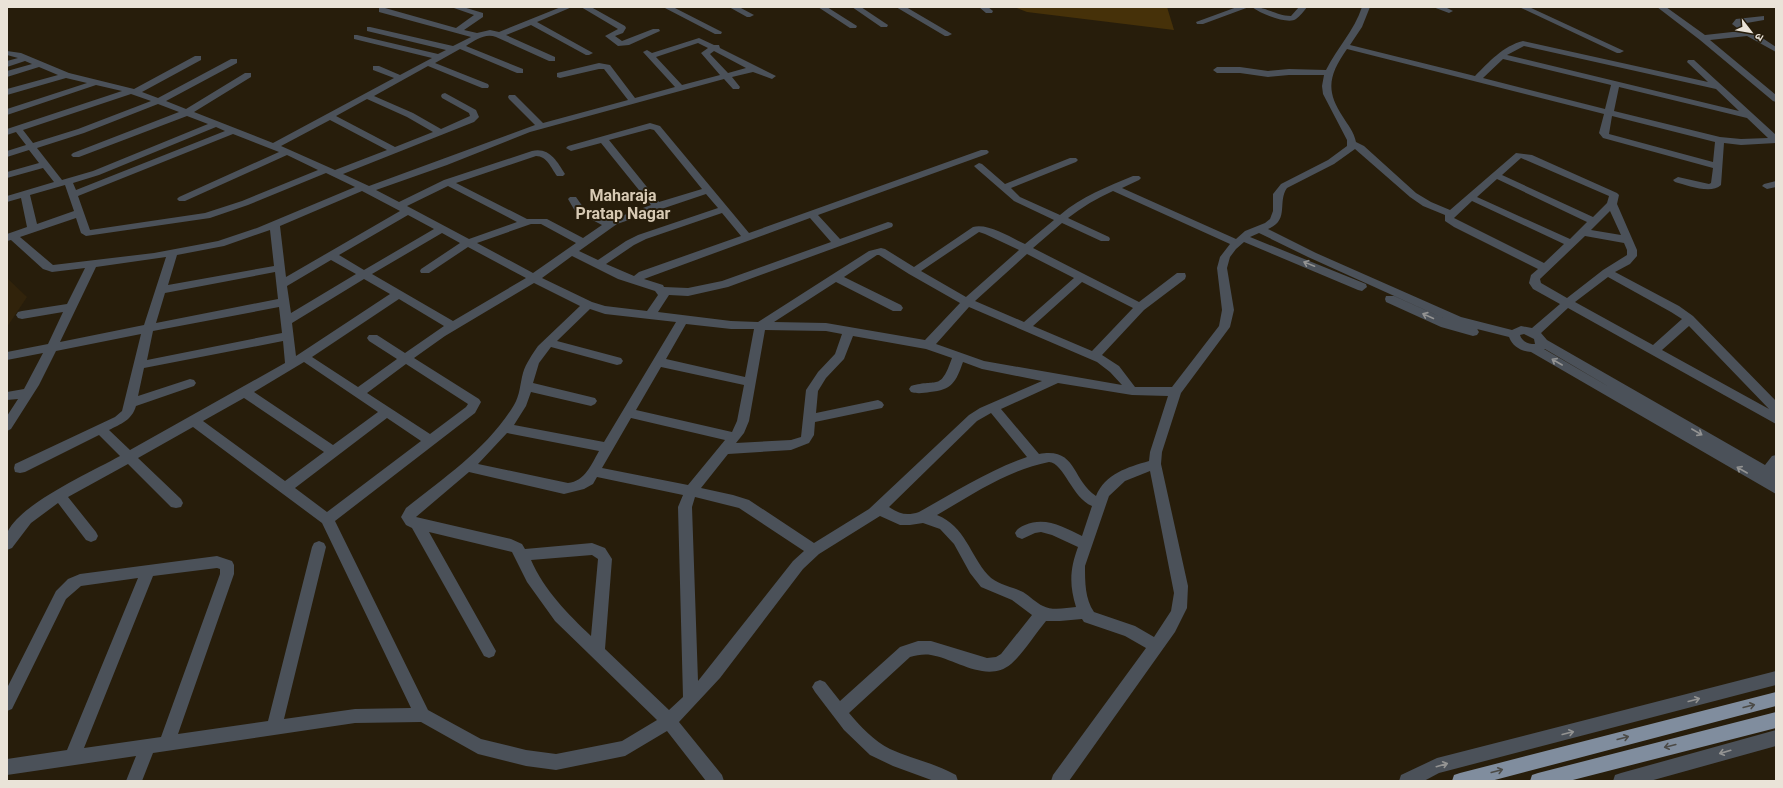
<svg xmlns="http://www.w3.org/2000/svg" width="1783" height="788" font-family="Roboto,'Noto Sans Devanagari',sans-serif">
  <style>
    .built { fill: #31230b }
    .green { fill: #463109 }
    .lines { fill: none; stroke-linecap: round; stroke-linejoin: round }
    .minor { fill: #4b5159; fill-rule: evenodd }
    .trunk { fill: #808d9e; fill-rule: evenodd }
    .oneway { stroke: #939392 }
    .oneway2 { stroke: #4b4a46 }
    .labels { text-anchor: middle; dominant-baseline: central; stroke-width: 4; stroke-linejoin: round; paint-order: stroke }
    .district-label { font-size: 16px; font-weight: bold; fill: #d7c9b3; stroke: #271d0b }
  </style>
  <rect width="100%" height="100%" fill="#271d0b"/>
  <path class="built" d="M7,278L27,297L7,327Z"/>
  <path class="green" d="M1014,7H1167L1174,30L1027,12Z"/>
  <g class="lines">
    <path class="minor" d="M451,7H463L483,13V17L464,30L477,33L490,30L499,32L561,7H572L537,22L593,53L589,55H586L531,25L506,35L555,57V61H549L496,37C485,33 476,40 466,46L523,69V73H517L460,49L435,63L488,84L489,86L488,88H482L428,66L374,96L413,113L441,129L470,116L469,113L442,98L441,96L442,94L445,93L476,110L479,117L474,122L343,174L369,186L535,125L509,99L508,97L509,95H515L543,123L628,100L604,69H599L560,78L557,77V73L599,63L610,65L635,98L675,87L643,52L647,50L652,53L699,38L714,45H719L720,48L776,76L772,79L753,72L732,77L740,87L739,89H733L724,79L530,132L447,165L376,190L399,202L444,180L532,151C549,147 557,161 565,174L563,176H557C551,168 547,156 536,156L456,183L527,219H547L583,238L602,225L575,211L568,199L570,197H576L583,207L608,221L651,205L601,143L571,151L566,148L568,146L650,123L660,126L749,233L981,150H987L989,152L987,154L818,215L840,239L888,222L892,223L893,225L892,227L728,287L688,296L669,295L658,312L731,321L758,322L869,251L881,248L885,249L914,267L973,227C989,223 1011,238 1025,244L1054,220L1014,201L976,168L974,166L979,163L982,164L1005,184L1070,158H1076L1078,160L1076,162L1011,188L1020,197L1060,215C1082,196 1107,187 1133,176H1139L1141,178L1139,180L1122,188L1236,239L1245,231L1265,223L1270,219L1273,211V194L1281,184L1328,160L1347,146V140L1323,94L1322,86L1324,75H1289L1268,77L1240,73H1217L1213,70L1217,67H1240L1268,71L1289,69L1326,70C1337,48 1354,31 1362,7H1370L1362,27L1350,45L1475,76C1489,62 1503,46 1523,41L1708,82L1687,62L1688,60H1694L1776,135V143L1741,145L1724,143L1721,185C1711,195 1687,185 1675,182L1673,180L1678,177L1709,184L1711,183L1713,168L1603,138L1599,133L1604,114L1347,49C1329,75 1325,90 1343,117C1348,125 1354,132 1356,142L1364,146L1416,193L1431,202L1450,210L1516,153L1532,155L1617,193L1619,195L1617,204L1637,250V256L1630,264L1615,272L1679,306L1693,316L1776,401V424L1568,308L1541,333L1547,340L1765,465L1772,456L1776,455L1775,471L1776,494L1531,352C1521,351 1513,347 1509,337L1461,325L1477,329L1479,332L1477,335L1473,336L1441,327L1386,302L1385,299L1386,296H1394L1454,323L1308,257L1259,233L1250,237L1366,284L1367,287L1362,291L1358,290L1244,242L1236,249L1230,257L1227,268L1234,310L1230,327L1181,393L1162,452L1161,464L1188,586L1187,608L1175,632L1069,781H1051L1053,775L1146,648L1125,636L1084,622L1082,619L1060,621H1046C1036,633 1022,655 1011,664C987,684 956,659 931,655C924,654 917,655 910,657L849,713C861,727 874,741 890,749C909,758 930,762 948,771L956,775L958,781H934L893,766L870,755L844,730L815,692L812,687L815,682L820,680L825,682L840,701L900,647L918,641H931L987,658L996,657L1001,654L1032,615L1012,600L981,587L970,573L954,544L940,529L923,523L910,525H900L880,516L819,554L803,569L720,678L679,722L722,775L724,781H706L667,731L625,756L556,770L526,766L478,754L421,722L355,723L153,753L142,781H126L136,756L7,775V759L67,750L138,578L81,586L66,599L12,709L7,711V688L56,591L68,579L80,574L217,556L232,561L234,565V574L178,734L268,721L312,547L314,543L319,541L324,543L326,547L284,719L355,709L411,708L322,523L193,427L138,458L181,499L183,503L181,507L176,508L171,507L128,464L68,497L96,532L98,536L96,540L91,542L86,540L58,503L31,523L12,548L7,550C7,544 6,536 8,531C22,503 91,472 120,456L99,435L25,472L20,473L15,472L14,468L15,464L115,417L122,411L141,334L56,351L39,385L11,429L7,431V416L18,399L7,400V392L24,389L43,353L7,360V352L48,344L63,312L22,319L18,318L16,315L18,312L22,311L67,304L85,268L52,272L43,269L11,240L7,241V234L27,227L21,198L7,202V196L54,182L43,168L7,178V172L39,163L29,150L7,157V151L26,145L16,132L7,135V129L122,91L96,85L7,115V109L87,83L66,78L7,95V89L58,75L39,67L7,77V71L32,64L25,61L7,67V61L18,58L7,55V51L21,53L69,73L134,89L195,56H201V60L142,92L158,98L231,59H237V63L166,101L186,109L245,73H251V77L194,112L273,143L394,78L373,70V66H379L400,75L432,58L354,39V35H357L438,54L446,50L367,31V27H370L453,46L471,37L379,12V8H385L456,28L474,15ZM698,43L708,48L701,53L720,75L682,85L656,57ZM1524,46L1716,89L1739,111L1507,55ZM714,51L746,68L728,73L710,54ZM1503,59L1611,85L1605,109L1483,78ZM1619,87L1747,118L1768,138L1741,139L1720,137L1614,111ZM131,94L151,101L78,129L33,143L23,130ZM367,99L407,117L433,132L395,147L336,116ZM158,104L179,112L73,153L71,155L73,157H79L187,116L208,124L93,171L62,180L37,148L84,133ZM1612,116L1715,142L1713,162L1609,134ZM330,120L387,150L335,170L281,146ZM216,127L225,131L76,190L73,183L99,175ZM650,129L654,130L702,189L659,202L609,140ZM233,134L279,152L179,197L177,199L179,201H185L287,155L318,170L242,201L205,213L90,230L78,196ZM1355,149L1410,197L1423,206L1445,215V221L1454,227L1538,269L1531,275L1529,283L1533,289L1560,304L1532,328L1521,326L1512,330L1461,317L1316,253L1268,229C1290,220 1277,202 1287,188L1334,164ZM1521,158L1609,196L1607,203L1593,217L1502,175ZM326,173L355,187L257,228L218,241L154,253L53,265L20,237L76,218L81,233L86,236L210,218L248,205ZM1497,179L1587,222L1570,239L1477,197ZM65,185L74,211L37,224L30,195ZM448,186L517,222L469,239L407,206ZM362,191L400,211L286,277L280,226ZM1113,191L1230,244L1220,257L1217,268L1222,310L1219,326L1172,387H1135L1119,366L1102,355L1144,310L1185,279L1186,276L1185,273H1177L1139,302L1033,248L1062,223L1101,241H1109L1110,239L1109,237L1068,218C1082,207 1097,198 1113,191ZM706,194L718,208L638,235L626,241L598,260L579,251L617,224ZM1472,201L1564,244L1544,263L1454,218ZM1610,211L1621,235L1591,230ZM722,213L741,236L639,272L634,276L606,264L634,245L646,239ZM408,215L434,229L364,270L339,255ZM810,218L831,242L722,281L688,288L664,287L663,285L644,279ZM531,224H541L576,243L533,273L477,243ZM270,230L274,266L168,285L177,255L224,246ZM979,232L985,234L1019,250L966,297L921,271ZM442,233L460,243L421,269L420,271L421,273H429L468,247L526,278L453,321L372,274ZM1585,236L1624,243L1627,250V255L1603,270L1567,298L1541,283L1540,279ZM1027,254L1074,278L1024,322L975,301ZM877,255H879L909,274L960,303L925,340L826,323L774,322L836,282L893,311H901L903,308L901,305L844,277ZM572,256L618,279L655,291L658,295L647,311L605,306L592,302L542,278ZM166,257L144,325L60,342L96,267ZM331,260L356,274L291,313L287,286ZM275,272L278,299L156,323L165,293ZM1608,277L1671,312L1682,319L1653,345L1575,302ZM364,279L390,294L296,356L292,323ZM1082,282L1133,308L1092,351L1033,326ZM534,283L580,306L538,346C532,355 526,363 523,373C520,384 520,395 514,405C488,448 445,477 406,508L401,517L406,525L412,528L484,656L489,658L494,656L496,651L429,532L512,552L527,582L555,621L657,720L622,741L556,754L526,750L481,739L428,710L335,521L475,413L481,402L479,399L414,358L445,336ZM399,299L444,326L405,353L377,335H369L367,338L369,341L397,359L358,387L312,357ZM279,307L282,333L147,360L153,331ZM969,307L1097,362L1110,372L1122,385L984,361L936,344ZM590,309L605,314L676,322L604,442L514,425L526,406L531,392L591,406L595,404L597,401L595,398L533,383L539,363L551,347L617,365L621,364L623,361L621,358L557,341ZM686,324L731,329H754L745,377L666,359ZM1689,326L1769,409L1662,350ZM765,330L826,331L842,334L835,354L818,372L806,390L801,437L791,440L736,443L744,433L749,421ZM1524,334L1534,339L1535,344C1529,344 1522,342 1520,335ZM853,336L926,349L952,358C940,392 938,378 911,386L909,389L911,392C917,394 924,393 930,392C952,390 956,382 963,362L982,369L1042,381L980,408L969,415L869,509L814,543L749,500L733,495L701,488L728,454L791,450L809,443L814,435L815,422L882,408L884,405L882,402L878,400L816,413L818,391L826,378L844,359ZM283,341L285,363L130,450L109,430C121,424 132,420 136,406L194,386L196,383L194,380L190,379L138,396L144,368ZM1544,349H1545L1611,388ZM304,362L378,412L333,445L254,392ZM406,364L468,404L466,407L430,434L367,393ZM661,367L744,385L737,421L732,432L636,410ZM1058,383L1132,395L1168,396L1150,452L1149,461C1128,467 1105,474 1096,496C1071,479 1077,447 1039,454L1001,409ZM244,398L324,452L285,481L203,421ZM991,413L1027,457C989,470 955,492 919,512C907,516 899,514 889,507L977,421ZM387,418L421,441L327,512L295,488ZM631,418L725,440L688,485L602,468ZM507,433L599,451C591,465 585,481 568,483L478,464ZM1049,462C1064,463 1072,498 1092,506L1082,536C1064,527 1045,516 1025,525C1020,527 1017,529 1015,533L1017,537L1022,539L1035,533L1041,532L1052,535L1078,547C1070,569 1069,584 1076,607C1066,608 1052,611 1043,606C1036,603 1030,596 1023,592C1011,586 997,585 988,575C970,555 965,526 937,515C973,494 1008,470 1049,462ZM1150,471L1174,593L1171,611L1154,637L1135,626L1094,612C1085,599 1085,582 1085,566L1109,496L1125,481ZM469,472L564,494L584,489L593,484L597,477L683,495L678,507L683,697L669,710L605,649L612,559L605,548L592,543L525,549L522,544L511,539L416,517ZM695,497L739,508L804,551L793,561L698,681L692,507ZM592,555L598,559L591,636C568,614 544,590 531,560ZM217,568L220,569V574L161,737L84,748L153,576Z
      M581,7H591L625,26L626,28L623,33L615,36L622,41L653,29H659L660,31L629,45L618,46L605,36L618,29Z
      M663,7H673L722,32L721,34H715Z
      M729,7H739L754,15L750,17H747Z
      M818,7H827L857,26L856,28H850Z
      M852,7H861L888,25L887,27H881Z
      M896,7H906L952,34L948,36H945Z
      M979,7H988L993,11L992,13H986Z
      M1237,7H1249L1203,24H1197L1196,22Z
      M1252,7C1268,7 1276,16 1291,16L1299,7H1307C1304,11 1300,16 1296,19C1288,25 1259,13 1252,7Z
      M1433,7H1445L1453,11L1449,13Z
      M1519,7H1529L1624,51L1620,53H1617Z
      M1657,7H1666L1705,35L1741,31L1732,24L1736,19L1764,16V20L1741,24L1776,47V52L1747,36L1710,40L1776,95V102L1773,101L1700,40Z
      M1776,181V187L1767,189L1762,186L1764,184Z
      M1776,671V685L1439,773L1424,781H1399L1401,775L1437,758Z
      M1776,730V746L1650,781H1613L1615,775L1621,773Z"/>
    <path class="trunk" d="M1776,692V706L1491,781H1452L1454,775L1460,773Z
      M1776,712V728L1569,781H1530L1532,775L1538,773Z"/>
  </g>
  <defs><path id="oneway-shaft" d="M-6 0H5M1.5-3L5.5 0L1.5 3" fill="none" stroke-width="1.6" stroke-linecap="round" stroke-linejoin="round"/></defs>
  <g class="oneway">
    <use href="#oneway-shaft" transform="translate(1309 264) rotate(-158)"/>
    <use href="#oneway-shaft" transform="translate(1428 316) rotate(-156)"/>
    <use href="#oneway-shaft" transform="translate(1557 362) rotate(-150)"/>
    <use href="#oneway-shaft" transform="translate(1697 432) rotate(30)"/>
    <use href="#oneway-shaft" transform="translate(1742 470) rotate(-150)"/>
    <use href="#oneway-shaft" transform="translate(1694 700) rotate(-15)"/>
    <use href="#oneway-shaft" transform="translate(1568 733) rotate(-14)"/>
    <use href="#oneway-shaft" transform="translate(1725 752) rotate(164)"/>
    <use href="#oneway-shaft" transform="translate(1442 765) rotate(-16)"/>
  </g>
  <g class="oneway2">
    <use href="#oneway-shaft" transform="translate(1749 706) rotate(-14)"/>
    <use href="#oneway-shaft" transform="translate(1623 738) rotate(-15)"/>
    <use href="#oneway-shaft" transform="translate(1670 746) rotate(166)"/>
    <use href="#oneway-shaft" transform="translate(1497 771) rotate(-15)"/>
  </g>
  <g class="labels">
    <g class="district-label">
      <text x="623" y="195">Maharaja<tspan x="623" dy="18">Pratap Nagar</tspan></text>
    </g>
  </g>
  <rect width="1783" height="788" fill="none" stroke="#eae3d8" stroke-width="16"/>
  <g transform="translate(1751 32) rotate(121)" stroke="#271d0b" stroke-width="3" paint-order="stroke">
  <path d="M0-3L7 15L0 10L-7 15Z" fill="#eae3d8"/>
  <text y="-6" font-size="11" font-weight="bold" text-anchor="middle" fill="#eae3d8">उ</text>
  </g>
</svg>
